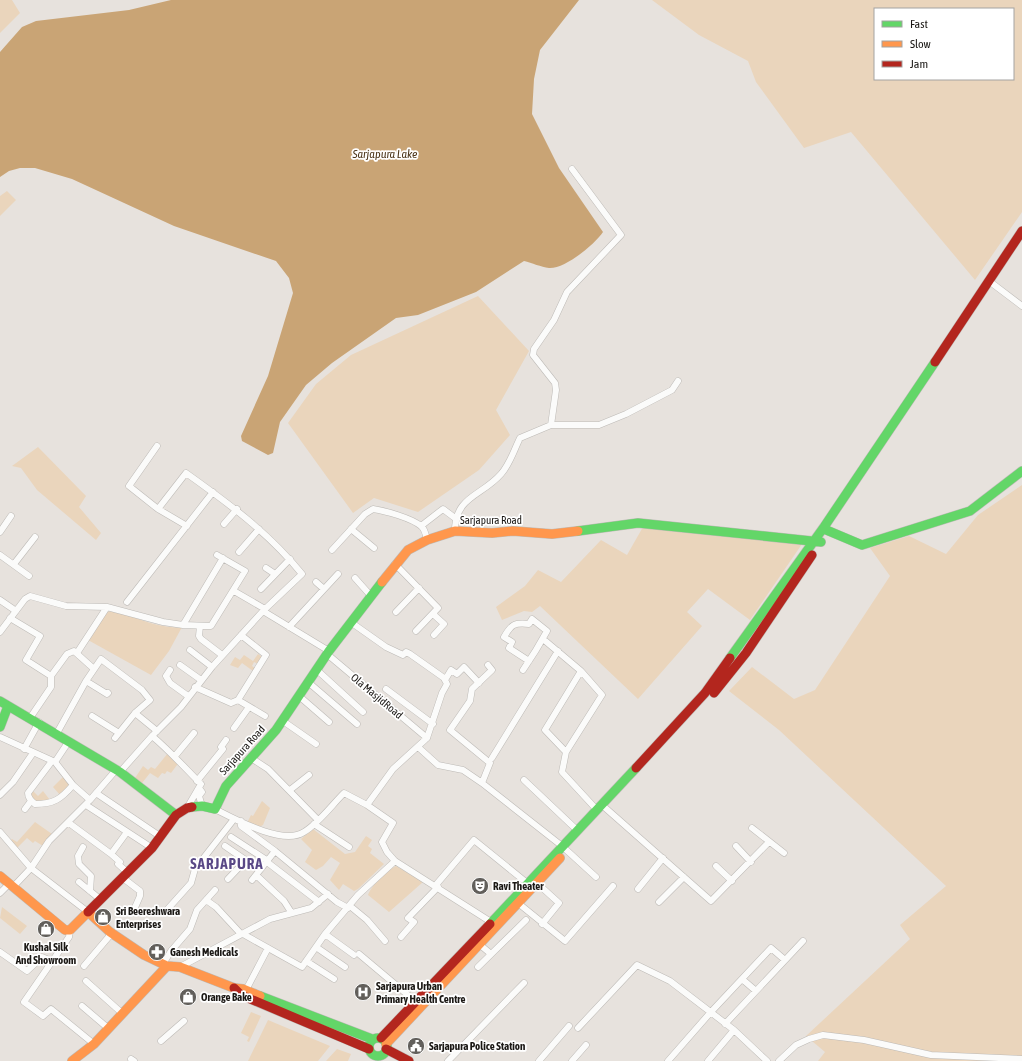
<svg xmlns="http://www.w3.org/2000/svg" width="1022" height="1061" font-family="'Asap Condensed',sans-serif">
  <style>
    .green { fill: #ead5bc; fill-rule: evenodd }
    .water { fill: #c9a475 }
    .lines { fill: none; stroke-linecap: round; stroke-linejoin: round }
    .street-casing { stroke: #bdbab6; stroke-width: 7 }
    .fast-casing { stroke: #bdbab6; stroke-width: 10 }
    .slow-casing { stroke: #bdbab6; stroke-width: 10 }
    .jam-casing { stroke: #bdbab6; stroke-width: 10 }
    .street { stroke: #fbfbfa; stroke-width: 6 }
    .fast { stroke: #63d668; stroke-width: 9 }
    .slow { stroke: #ff974d; stroke-width: 9 }
    .jam { stroke: #b3261e; stroke-width: 9 }
    .labels { text-anchor: middle; dominant-baseline: central; stroke-width: 3.5; stroke-linejoin: round; paint-order: stroke }
    .street-label { font-size: 11px; fill: #1b1815; stroke: #fff }
    .poi-label { font-size: 11px; font-weight: bold; fill: #1b1815; stroke: #fff; text-anchor: start }
    .water-label { font-size: 12px; font-style: italic; fill: #4d361a; stroke: #fff }
    .district-label { font-size: 15px; font-weight: bold; letter-spacing: 1px; fill: #594886; stroke: #fff }
  </style>
  <rect width="100%" height="100%" fill="#e7e2dd"/>
  <path class="green" d="M0,0H12L20,13L0,33Z
    M652,0H1022V212L975,280L851,132L804,148L756,82L748,61L699,35ZM875,9H1013V79H875Z
    M7,191L16,200L0,216V196Z
    M478,296L529,351L496,410L510,435L479,470L418,512L374,498L353,513L288,423L316,384L351,355Z
    M38,447L86,496L79,507L101,533L96,540L37,490L21,468L12,466Z
    M1022,485V1061H818L825,1052L806,1036L910,939L900,925L946,886L779,730L729,691L752,667L794,699L815,690L890,576L870,548L909,536L946,554L978,515Z
    M643,527L802,544L750,620L708,589L687,612L702,626L638,699L540,606L532,612L524,611L502,620L496,607L525,586L538,570L561,582L601,540L627,555Z
    M111,611C133,615 159,630 182,627L169,651L151,675L88,640L107,612Z
    M258,654L262,657L258,664L254,662L252,666L255,668L253,671L242,663L238,668L230,665L235,657L240,660L244,655L253,661Z
    M168,753L179,765H177L171,773L167,771L165,774L162,773L158,778L150,773L142,783L135,778L143,766L148,770L151,767L155,769Z
    M63,777L70,784L60,795L53,787Z
    M32,790L38,796L43,791L50,800L35,803L29,795Z
    M262,801L270,808L263,825L259,827L247,823L251,815L253,816Z
    M35,822L52,834L43,846L35,841L33,843L27,838L16,849L10,841L12,839L17,842Z
    M313,829L345,854L355,852L366,836L372,840L368,846L372,849L370,853L384,864L358,889L354,891L343,884L339,890L330,880L340,863L331,857L323,866L316,870L305,862L312,850L301,839Z
    M396,866L423,882L389,912L368,895C372,885 386,871 396,866Z
    M2,907L27,926L20,934L0,918Z
    M251,1012L261,1016L249,1042L247,1041L249,1037L241,1033Z
    M268,1020L330,1046L318,1061H248Z
    M337,1049L351,1054L348,1061H326Z"/>
  <path class="water" d="M171,0H579L540,50L534,79L532,114L559,168L603,232C594,245 565,269 549,268C541,267 532,263 524,261L476,292L418,315L396,318L332,363L306,385L280,422L273,453L268,455L242,441L241,436L268,376L293,293L289,278L276,261L174,226L72,179L35,168H20L9,171L0,177V52L22,27L36,21L129,10Z"/>
  <g class="lines">
    <defs>
      <path id="street" d="M989,281L1022,306
        M551,425H599L626,414L672,390L678,381
        M157,446L129,486L158,509L187,526
        M224,524L237,509
        M421,526L443,509L455,518
        M351,529L374,548
        M455,531C455,496 482,496 501,474C510,464 514,450 520,438L551,425L556,390L555,383L533,355L534,349L554,320L567,292L621,235L572,169
        M0,532L11,516
        M332,550L365,514L373,509C386,511 411,518 421,526C425,529 426,535 427,540
        M239,552L259,529
        M0,555L29,576
        M14,564L35,537
        M395,564L438,608L416,631
        M266,568L275,574
        M355,578L371,596
        M316,582L324,589
        M261,589L290,559
        M234,591L265,609
        M0,600L16,611
        M127,602L213,492
        M263,611L329,651
        M396,612L419,588
        M433,614L444,624L434,635
        M10,618L40,636L26,660L51,676
        M352,623L386,647L403,655L406,652L410,654L444,678L447,684L442,693L427,738L393,769L367,805
        M183,625L223,558
        M200,626L199,636L201,639L222,655
        M289,627L338,574
        M0,632L25,599L30,596L66,606L107,607L163,622L183,625L211,626L245,571L217,555
        M543,639L581,671L602,695L566,752L562,772L597,810
        M190,650L212,667
        M77,653L107,607
        M327,654L427,738
        M180,665L201,680
        M170,670L166,676L170,683L188,696
        M317,670L363,712
        M523,670C532,657 540,644 547,631L532,619L529,624C514,622 511,625 504,637L512,642L509,648L529,661
        M445,680L451,670L457,674L464,667L479,683
        M86,681L107,694L108,693
        M308,682L357,724
        M195,687L231,703L238,700L266,655L241,635
        M386,689L433,724
        M299,696L329,722
        M238,700L265,716
        M135,713L157,731
        M92,716L119,733
        M30,718L51,687V676L67,654L74,651L94,669
        M283,721L316,744
        M234,728L249,707
        M57,733L86,681L101,659L142,690L150,700L135,713L115,738
        M152,736C170,751 185,768 201,784L187,808
        M0,737L55,762L73,785L90,800
        M418,747L438,765L463,770L482,783L562,846L596,877
        M24,749L39,722
        M566,752L545,730L581,671
        M175,756L194,733
        M251,758L268,769L318,820
        M492,758L558,651
        M52,761L28,793C28,798 31,801 35,804C54,804 61,799 73,785
        M55,762L69,741
        M120,772L152,736L181,707L212,667L263,611L302,574C269,533 228,503 186,473L158,509
        M524,780L578,831
        M197,781L223,749L221,747L226,740
        M482,783L490,763L450,730L470,701L472,689L492,670L488,665
        M199,788L202,792L199,796L202,806
        M290,790L309,775
        M96,793L161,837
        M0,795L13,782L33,753
        M86,805L152,848
        M602,805L711,901L769,842
        M25,809L31,801
        M215,809C235,819 283,846 304,832C319,823 331,806 344,793L367,805L393,823L382,842L387,852L395,861L491,922
        M241,821V826L275,851L337,902L348,908
        M69,823L111,854L120,862L118,864L128,873
        M314,824L349,847
        M752,828L784,853
        M0,832L31,868L88,912
        M231,837L268,861
        M225,846L260,870
        M736,846L751,862
        M83,847L78,856L79,864L91,876L90,891
        M111,854L127,832
        M267,862L319,902
        M716,866L732,881
        M256,875L284,901L291,912
        M123,878L140,891V896L133,912
        M228,879L246,860
        M252,880L275,851
        M79,882L101,900
        M537,883L559,903L542,924
        M435,886L474,840L527,883
        M13,887L31,868L49,841L90,800L116,770
        M638,889L663,858
        M0,893L9,884
        M206,900L216,907L241,934
        M659,902L684,877
        M518,903L565,941L613,886
        M350,906L367,920L385,941
        M165,912L191,883L195,869L234,819
        M70,930L69,937L24,1002L43,1016L51,1009L94,1044
        M243,934L302,967L325,934L358,895L395,861
        M325,934L354,955
        M401,937L414,922L408,918L438,887
        M479,944L491,954
        M316,947L345,967
        M0,952L27,971L42,957L51,961
        M359,954L415,1001
        M306,961L334,979
        M163,964L171,951L190,929L197,910L215,890
        M84,966L112,933
        M180,967L270,919L311,908L328,894
        M478,967L526,920
        M742,979L756,991
        M86,981L123,1014
        M246,990L268,948
        M82,1006L109,1029
        M725,1024L803,941
        M578,1028L637,965L670,981L734,1030L767,1061
        M161,1041L184,1021
        M131,1059L134,1061
        M448,1061L524,983
        M539,1061L569,1026
        M572,1061L586,1045
        M668,1061L710,1013L771,948L785,960
        M708,1061L734,1030
        M779,1061L796,1045L809,1039L823,1035L864,1040L931,1055L1022,1059"/>
      <path id="fast" d="M824,529L862,545L970,511L1022,471
        M578,531L638,523L821,542
        M730,658L824,527L935,362
        M0,701L120,772L176,815
        M0,727L8,706
        M192,807L202,806L215,809L226,786L276,730L329,651L382,582
        M490,924L636,768
        M260,996L372,1039
        M369 1047a9 9 0 1 1 18 0a9 9 0 1 1-18 0Z"/>
      <path id="slow" d="M382,582L408,550L427,540L455,531L492,533L513,531L552,534L578,531
        M0,876L65,930H70L88,912L110,932L144,955L167,966L180,967L234,988L243,989L260,996
        M386,1044L560,858
        M72,1061L94,1044L167,966"/>
      <path id="jam" d="M935,362L1022,231
        M714,693L746,653L812,555
        M636,768L705,693L730,658
        M88,912L152,848L176,815L187,808L192,807
        M234,988L241,995L369,1049
        M381,1038L490,924
        M386,1049L409,1061"/>
    </defs>
    <use href="#street" class="street-casing"/>
    <use href="#fast" class="fast-casing"/>
    <use href="#slow" class="slow-casing"/>
    <use href="#jam" class="jam-casing"/>
    <use href="#street" class="street"/>
    <use href="#fast" class="fast"/>
    <use href="#slow" class="slow"/>
    <use href="#jam" class="jam"/>
  </g>
  <defs>
    <symbol id="theatre-disc" viewBox="-11 -11 22 22"><circle r="9.5" fill="#625f5b" stroke="#fff"/><path d="M-5-5.5Q0-4 5-5.5V0Q5 5 0 6Q-5 5-5 0ZM-3.3-2.5H-1v1.5H-3.3ZM1-2.5H3.3v1.5H1ZM-2.8 1Q0 5.5 2.8 1Z" fill="#fff"/></symbol>
    <symbol id="shop-disc" viewBox="-11 -11 22 22"><circle r="9.5" fill="#625f5b" stroke="#fff"/><path d="M-5-2.5h2.3a2.7 3.5 0 0 1 5.4 0H5L5.5 6h-11ZM-1.5-2.5h3a1.5 2.3 0 0 0-3 0Z" fill="#fff"/></symbol>
    <symbol id="pharmacy-disc" viewBox="-11 -11 22 22"><circle r="9.5" fill="#625f5b" stroke="#fff"/><path d="M-2-6h4v4h4v4h-4v4h-4v-4h-4v-4h4Z" fill="#fff"/></symbol>
    <symbol id="hospital-disc" viewBox="-11 -11 22 22"><circle r="9.5" fill="#625f5b" stroke="#fff"/><path d="M-5-5h3v3.5h4V-5h3V5h-3V1.5h-4V5h-3Z" fill="#fff"/></symbol>
    <symbol id="civic-disc" viewBox="-11 -11 22 22"><circle r="9.5" fill="#625f5b" stroke="#fff"/><path d="M-.6-6.5H3V-4.5H.6V-3L4-1V1h2V6H-6V1h2V-1L-.6-3ZM-1.2 2.5V6h2.4V2.5Z" fill="#fff"/></symbol>
  </defs>
  <g fill-rule="evenodd">
    <use href="#theatre-disc" x="470" y="876" width="20" height="20"/>
    <use href="#shop-disc" x="93" y="907" width="20" height="20"/>
    <use href="#shop-disc" x="36" y="919" width="20" height="20"/>
    <use href="#pharmacy-disc" x="147" y="942" width="20" height="20"/>
    <use href="#hospital-disc" x="353" y="982" width="20" height="20"/>
    <use href="#shop-disc" x="178" y="987" width="20" height="20"/>
    <use href="#civic-disc" x="406" y="1036" width="20" height="20"/>
  </g>
  <g class="labels">
    <g class="street-label">
      <text x="491" y="520">Sarjapura Road</text>
      <text transform="translate(377 696) rotate(40)">Ola MasjidRoad</text>
      <text transform="translate(242 750) rotate(-48)">Sarjapura Road</text>
    </g>
    <g class="poi-label">
      <text x="493" y="886">Ravi Theater</text>
      <text x="116" y="911">Sri Beereshwara<tspan x="116" dy="13">Enterprises</tspan></text>
      <text x="46" y="947" text-anchor="middle">Kushal Silk<tspan x="46" dy="13">And Showroom</tspan></text>
      <text x="170" y="952">Ganesh Medicals</text>
      <text x="376" y="986">Sarjapura Urban<tspan x="376" dy="13">Primary Health Centre</tspan></text>
      <text x="201" y="997">Orange Bake</text>
      <text x="429" y="1046">Sarjapura Police Station</text>
    </g>
    <g class="water-label">
      <text x="385" y="154">Sarjapura Lake</text>
    </g>
    <g class="district-label">
      <text x="227" y="863">SARJAPURA</text>
    </g>
  </g>
  <rect x="874" y="8" width="140" height="72" fill="#ffffff" stroke="#a4a3a1"/>
  <rect x="882" y="21" width="20" height="6" fill="#63d668" stroke="#a4a3a1"/>
  <text x="910" y="28" font-size="12" fill="#1b1815">Fast</text>
  <rect x="882" y="41" width="20" height="6" fill="#ff974d" stroke="#a4a3a1"/>
  <text x="910" y="48" font-size="12" fill="#1b1815">Slow</text>
  <rect x="882" y="61" width="20" height="6" fill="#b3261e" stroke="#a4a3a1"/>
  <text x="910" y="68" font-size="12" fill="#1b1815">Jam</text>
</svg>
